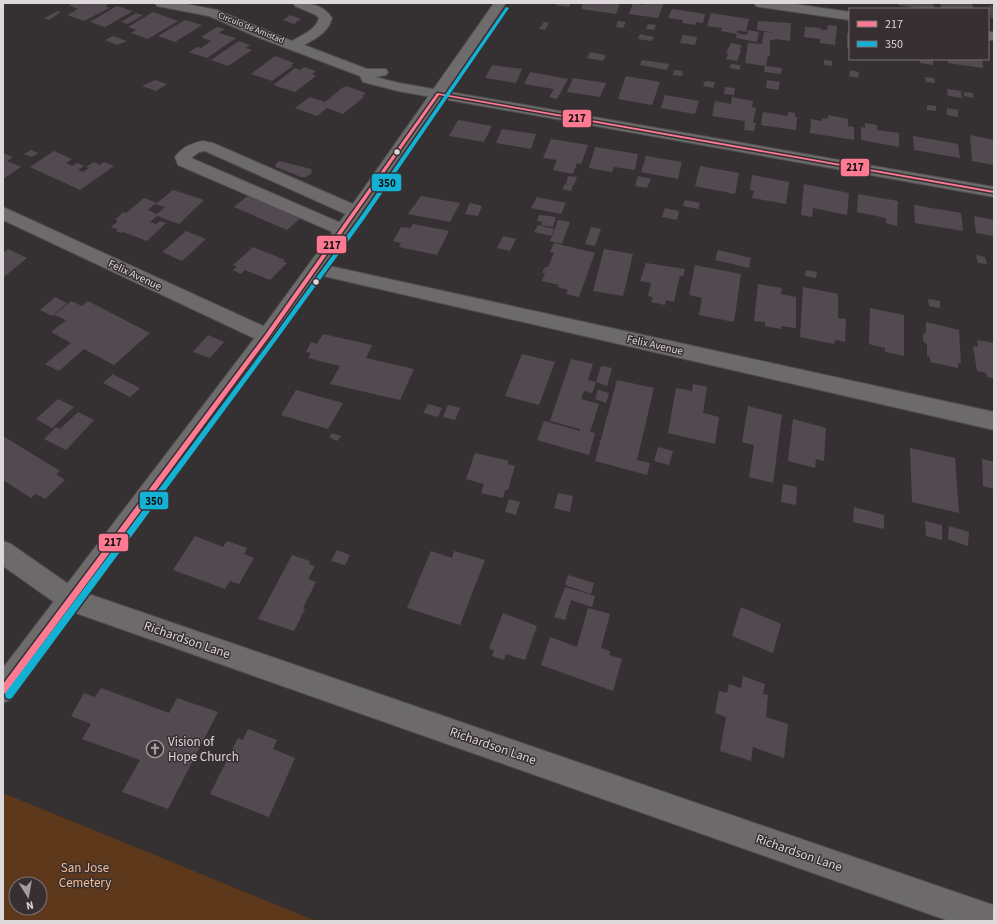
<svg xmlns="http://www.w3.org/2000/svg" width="997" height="924" font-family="'Source Sans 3',sans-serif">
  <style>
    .green { fill: #5e381b; fill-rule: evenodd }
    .building { fill: #534a51; fill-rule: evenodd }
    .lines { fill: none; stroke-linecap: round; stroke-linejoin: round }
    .minor-casing { stroke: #4f4d4d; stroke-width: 2 }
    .major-casing { stroke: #4f4d4d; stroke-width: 2 }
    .minor { fill: #6c6a6a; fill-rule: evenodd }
    .major { fill: #6d6b6b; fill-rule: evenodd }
    .bus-1-casing { stroke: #372f31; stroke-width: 3 }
    .bus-2-casing { stroke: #372f31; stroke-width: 3 }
    .bus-1 { fill: #fe7a93; fill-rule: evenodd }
    .bus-2 { fill: #13b2d5; fill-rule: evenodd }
    .bus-dot { fill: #ddd8d9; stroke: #372f31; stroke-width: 1.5 }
    .labels { text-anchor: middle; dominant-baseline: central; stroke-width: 3; stroke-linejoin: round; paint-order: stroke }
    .far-street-label { font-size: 9px; fill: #ddd8d9; stroke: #372f31 }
    .street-label { font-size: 11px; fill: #ddd8d9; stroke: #372f31 }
    .near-street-label { font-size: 13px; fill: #ddd8d9; stroke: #372f31 }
    .near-poi-label { font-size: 13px; fill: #ddd8d9; stroke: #372f31; text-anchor: start }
    .near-park-label { font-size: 13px; fill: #f8bb8f; stroke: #372f31 }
    .line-badge { stroke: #372f31; stroke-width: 1.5 }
    .pale-badge-label { font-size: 11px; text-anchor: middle; font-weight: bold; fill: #111 }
  </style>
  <rect width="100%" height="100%" fill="#353132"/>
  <path class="green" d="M3,793L316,921H3ZM16,884H40V908H16Z"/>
  <path class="building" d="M73,3H110L105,6L109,8L84,21L67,15L78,9L69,5Z
    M557,3H571L569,7L556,5Z
    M583,3H620L616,14L581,9Z
    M633,3L644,5L645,3H664L658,18L629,14Z
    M898,3H933L934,9L916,8L898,5Z
    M940,3H972L973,9H941Z
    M989,5L994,6V18H991Z
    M117,6L133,11L105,27L90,22Z
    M672,9L693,12L705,14L703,23L696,22L695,25L682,23L683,20L668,18Z
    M58,11L61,12L49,20L44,18Z
    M153,12L178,21L148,39L131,33L136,30L128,27Z
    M136,13L143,15L128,24L121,22Z
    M711,13L749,19L746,32L737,30V34L721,31L722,28L707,26Z
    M290,15L293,16L301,19L294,24L283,20Z
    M185,20L202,25L175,42L158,36Z
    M618,21L626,22L623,28L616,27Z
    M758,21L791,23L790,41L775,39V40H770V56H768L766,66L782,68L781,74L764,72L765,66L745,63L748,43L762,44L764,32L775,33L757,30Z
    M544,22L549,23L545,30L539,29Z
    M648,24L656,25L654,30L646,29Z
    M828,25L837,26L835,45L820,43V39L804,37L805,27L821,28V30H827Z
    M217,27L225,29L219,33L236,38L207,58L189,52L197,47L201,48L211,41L201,37Z
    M748,30L759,32L757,42L736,38L737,33L747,35Z
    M847,33L850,34V48H847Z
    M640,34L654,37L652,41L638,39Z
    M683,35L697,37L695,45L680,43Z
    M113,36L127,41L117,45L105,40Z
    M239,41L250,45L246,48L252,50L228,66L211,60Z
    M731,43L741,45L740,50H741L737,61L726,59L728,54L726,53Z
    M590,52L606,55L603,61L587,58Z
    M275,56L294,63L291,65L293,66L272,81L251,74Z
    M920,59H933V65L920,63Z
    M948,59H982L983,68L948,63Z
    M642,60L669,64L667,70L640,65Z
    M824,60L832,61V66L824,65Z
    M731,64L740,65V70L730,68Z
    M492,65L522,69L516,83L485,78Z
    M304,67L316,71L312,74L316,76L295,92L273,85L295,68L300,70Z
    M674,70L683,71L682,76L673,75Z
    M850,70L859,72L858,78L849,76Z
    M530,72L568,79L557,99L549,97L554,89L524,84Z
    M626,76L660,82L652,105L618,99Z
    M925,77L934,78L935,83L926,82Z
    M573,78L606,83L600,97L567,92Z
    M155,80L167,84L156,91L142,86Z
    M767,80L780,82L778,90L766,88Z
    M705,81L715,82L713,88L703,86Z
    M346,86L366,93L362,96L364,97L343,114L327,108L317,116L295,108L310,97L325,102L342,88Z
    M725,87L735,88L734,95L724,94Z
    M947,89L961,91L962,98L948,96Z
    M964,92L973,93V98L964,96Z
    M665,95L699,101L695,114L661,108Z
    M732,97L753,101L752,107L756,108L753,123H756L754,131L744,130L745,121L712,116L715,101L731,104Z
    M927,105L936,106V111L927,110Z
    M947,108L958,110V117L947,115Z
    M763,112L788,116V112L795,113V117H797L796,130L761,125Z
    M828,115L848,119V126L854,127V140L810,133L811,119L822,121V118L828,119Z
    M458,120L492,126L484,142L449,136Z
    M865,123L877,125V130L899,133V147L861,140V127L865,128Z
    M502,129L536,134L531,149L496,143Z
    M970,135L994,140V165L972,161Z
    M913,136L958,144L960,158L914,150Z
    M551,139L588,145L581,164L577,163L573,174L553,170L557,160L543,158Z
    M595,147L638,154L635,170L614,167L612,172L589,168Z
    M31,150L38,153L32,157L24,154Z
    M54,151L72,159L66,163L72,166L77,163L84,166L78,170L83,172L89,168L86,167L94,162L100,165L104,162L114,166L80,190L30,167Z
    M3,153L13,157L7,161L21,167L3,179Z
    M646,156L682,162L678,179L641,172Z
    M279,161L311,169L312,173L306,177H301L276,167L275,165Z
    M700,166L739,173L735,194L695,186Z
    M752,175L789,182L786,204L752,198L754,191L750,190Z
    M568,176L577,177L574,185L566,184Z
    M638,176L651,179L647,188L635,186Z
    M565,184L573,185L571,191L562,189Z
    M804,184L849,193L847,215L813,208L812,217L801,215Z
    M173,190L204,200L179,224L157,216L150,222L156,224L160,221L166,223L147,241L123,232L121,233L116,231L118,229L111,227L118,221L115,220L123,212L126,213L144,198L157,203ZM155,204L165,207L157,214L148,210Z
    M250,194L303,216L287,230L234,207Z
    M858,194L898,201L897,226L886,223V218L857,212Z
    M421,196L460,203L450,222L408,214Z
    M537,197L566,203L561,214L531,208Z
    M685,200L700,203L698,209L683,206Z
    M470,203L482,206L478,216L465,214Z
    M914,205L961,213L963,231L915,223Z
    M665,208L679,211L677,220L662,217Z
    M539,215L556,217L553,227L541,225L542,222L537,221Z
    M974,216L994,220V236L976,233Z
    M558,220L570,222L562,244L550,241Z
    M413,224L449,231L437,255L399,247L401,243L393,241L401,227L410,228Z
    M538,225L554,229L551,236L534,232Z
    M591,227L601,229L595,246L585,244Z
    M186,231L206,239L182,261L162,252Z
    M503,236L516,239L510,251L497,248Z
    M554,243L595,253L579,297L566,294L568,290L558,287L559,285L542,281L545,273H542L545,267H548L554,253L550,252Z
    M253,247L285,260L283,261L287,263L270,280L245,270L241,274L233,270L237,267L233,265Z
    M8,249L27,258L5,276L3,275V253Z
    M604,249L633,254L623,296L593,291Z
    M718,250L751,258L749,268L715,260Z
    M976,255L985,257L987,264L978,263Z
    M646,263L685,269L683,276H680L674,302L666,300L665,305L651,302L653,297L648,296L651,283L640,281Z
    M695,265L741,274L734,322L699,315L702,298L689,295Z
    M806,270L817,272L816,278L805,276Z
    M758,284L782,288L781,294L796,297V328L781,326V329L765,326V322L754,321Z
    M803,287L838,294V318L846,319L845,342L835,340L834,344L800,337Z
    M55,297L67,303L52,316L40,310Z
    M928,299L940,301V308L929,306Z
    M71,301L82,306L88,301L150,333L114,365L84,349L59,371L45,364L71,343L51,332L66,320L54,315Z
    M870,308L904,315V356L885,352V348L869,344Z
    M926,322L959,330L961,364L958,363V368L930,362V357L927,356V344L923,341V334L926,333Z
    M323,334L372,345L366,358L414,369L400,400L330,384L340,366L308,358L311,353L306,352L311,342L317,344Z
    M208,335L224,342L210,358L193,352Z
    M977,340L994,343V378L987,377L986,373L977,371L973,346L978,347Z
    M522,354L555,362L539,405L505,396Z
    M571,359L593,364L588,380L596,382L592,393L584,391L581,399L599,404L590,432L595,433L589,455L537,440L544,421L580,431V429L550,421Z
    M601,366L612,368L607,386L596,382Z
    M113,374L116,376L140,388L130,397L103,383Z
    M617,380L654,388L637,460L650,463L647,475L595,461Z
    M693,384L707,387L703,413L719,417L715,444L668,433L676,388L692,391Z
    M296,390L343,403L328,429L281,415Z
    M598,390L609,393L606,403L595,399Z
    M58,399L74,407L52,428L36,419Z
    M428,404L442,408L438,417L423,413Z
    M448,405L460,408L455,420L443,417Z
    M748,406L782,415L773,483L749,477L754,445L742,442Z
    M78,412L94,420L66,450L44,439L56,427L60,429Z
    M793,419L826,428L824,461L816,459L815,468L788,461Z
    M332,433L341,436L337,441L329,437Z
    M3,436L60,471L56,474L65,480L45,499L36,494L31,498L3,480Z
    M658,447L673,451L669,465L654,461Z
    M910,448L955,458L959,513L912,502Z
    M475,453L509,461L508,464L515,466L508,490H505L503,498L481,493L484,484L466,479Z
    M982,459L994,462V489L983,486Z
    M783,484L797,487L796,505L781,502Z
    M558,493L573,496L570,512L554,508Z
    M509,499L520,502L516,515L505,512Z
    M854,507L884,515V529L853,522Z
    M925,521L942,525V540L926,536Z
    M949,526L969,532L968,546L948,539Z
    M195,536L223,547L227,541L247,548L244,554L254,558L239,584L230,581L225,589L173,570Z
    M337,550L350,555L345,565L331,561Z
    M431,551L452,558L454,551L485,560L460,625L407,608Z
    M292,555L310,561L309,564L315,566L308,579L316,582L303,608L305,609L294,631L258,619Z
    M568,575L594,583L591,594L565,585Z
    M565,587L595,596L592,607L571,600L565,620L554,617Z
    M741,607L781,624L773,653L732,636Z
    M588,608L610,614L601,648L610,651L609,655L622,659L613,691L541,665L550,637L577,647Z
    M503,613L537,626L525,660L506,654L504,660L492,656L494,651L489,648Z
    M743,676L765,684L763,694L768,695L766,717L788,724L784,758L753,747L751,761L720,751L726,717L715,713L719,691L727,693L729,684L741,688Z
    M101,688L169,713L177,698L218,712L168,809L122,792L140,760L82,739L91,724L71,716L84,693L95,697Z
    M248,729L277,740L273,749L295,758L269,817L210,794L238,738L243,740Z"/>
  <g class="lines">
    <defs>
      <path id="minor" d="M155,3H181L217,10L292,41C302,35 316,30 319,18L316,15L295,6L293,3C309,3 323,4 332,18C329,32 315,39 304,45L367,69H386L388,72L386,75L375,77L399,83L994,187V197L398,91L363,82L360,76L257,37L209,16L157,6Z
        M754,3H787L850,12V20L760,7L756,6Z
        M988,32H994V40H988Z
        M203,141L213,143L362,208L364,212L362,216L356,218L350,216L205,151L199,152L191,158L348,226L351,230L348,234L342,236L178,165L175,157C182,147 192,143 203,141Z
        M3,207L274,331L277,336L274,341L267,343L260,341L3,220Z
        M316,263L994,412V430L310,273L307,269L310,265Z
        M3,541L11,544L77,590L993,905L994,921H949L70,611L61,607L3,566Z"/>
      <path id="major" d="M494,3H506L362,216L274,341L12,699L3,703V668L260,331L350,208Z"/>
    </defs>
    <use href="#minor" class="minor-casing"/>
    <use href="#major" class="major-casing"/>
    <use href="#minor" class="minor"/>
    <use href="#major" class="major"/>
    <defs>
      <path id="bus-1" d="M437,93L994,191V193L439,95L269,337L6,693L3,694V684L265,335Z"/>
      <path id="bus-2" d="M506,7L509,8L365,218L275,342L12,698L9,699L6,698L5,695L6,692L271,340L361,216Z"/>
    </defs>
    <use href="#bus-1" class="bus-1-casing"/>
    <use href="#bus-2" class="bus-2-casing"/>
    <use href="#bus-1" class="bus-1"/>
    <use href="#bus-2" class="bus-2"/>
  </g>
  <defs>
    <symbol id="church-ring" viewBox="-11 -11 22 22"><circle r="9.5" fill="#372f31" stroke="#a29e9f" stroke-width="1.5"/><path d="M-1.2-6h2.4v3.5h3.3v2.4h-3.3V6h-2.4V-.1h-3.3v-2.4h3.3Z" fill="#a29e9f"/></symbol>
  </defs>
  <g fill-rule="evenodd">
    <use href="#church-ring" x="145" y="739" width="20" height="20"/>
  </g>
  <g class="bus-dot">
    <circle cx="397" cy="152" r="3.5"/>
    <circle cx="316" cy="282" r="3.5"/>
  </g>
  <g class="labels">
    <g class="far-street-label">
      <text transform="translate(251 28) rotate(22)">Circulo de Amistad</text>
    </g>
    <g class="street-label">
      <text transform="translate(135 275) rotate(25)">Felix Avenue</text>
      <text transform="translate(655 345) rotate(13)">Felix Avenue</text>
    </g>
    <g class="near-street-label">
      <text transform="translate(187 640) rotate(19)">Richardson Lane</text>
      <text transform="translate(493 746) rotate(19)">Richardson Lane</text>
      <text transform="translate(799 853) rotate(19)">Richardson Lane</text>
    </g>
    <g class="near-poi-label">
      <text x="168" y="742">Vision of<tspan x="168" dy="15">Hope Church</tspan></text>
    </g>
    <g class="near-park-label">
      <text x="85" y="868">San Jose<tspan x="85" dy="15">Cemetery</tspan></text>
    </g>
  </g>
  <g class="line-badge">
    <rect x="562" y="109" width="30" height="19" rx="4" fill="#fe7a93"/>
    <rect x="840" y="158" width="30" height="19" rx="4" fill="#fe7a93"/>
    <rect x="371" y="173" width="31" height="19" rx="4" fill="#13b2d5"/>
    <rect x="316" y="235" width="31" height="19" rx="4" fill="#fe7a93"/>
    <rect x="139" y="491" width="30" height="19" rx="4" fill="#13b2d5"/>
    <rect x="98" y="533" width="31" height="19" rx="4" fill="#fe7a93"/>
  </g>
  <g class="pale-badge-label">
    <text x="577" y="122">217</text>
    <text x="855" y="171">217</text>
    <text x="387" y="187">350</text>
    <text x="332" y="249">217</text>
    <text x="154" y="505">350</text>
    <text x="113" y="546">217</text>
  </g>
  <rect width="997" height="924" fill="none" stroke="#ddd8d9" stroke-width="8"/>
  <rect x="849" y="8" width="140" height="52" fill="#372f31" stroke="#797374"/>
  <rect x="857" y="21" width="20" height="6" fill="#fe7a93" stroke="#797374"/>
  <text x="885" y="28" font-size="12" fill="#ddd8d9">217</text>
  <rect x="857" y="41" width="20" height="6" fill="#13b2d5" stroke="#797374"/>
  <text x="885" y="48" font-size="12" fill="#ddd8d9">350</text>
  <g transform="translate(28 896) rotate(169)"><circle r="19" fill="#372f31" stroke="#797374"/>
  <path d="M0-3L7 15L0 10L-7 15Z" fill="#a29e9f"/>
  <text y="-6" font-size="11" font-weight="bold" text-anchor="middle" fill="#ddd8d9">N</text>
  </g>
</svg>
